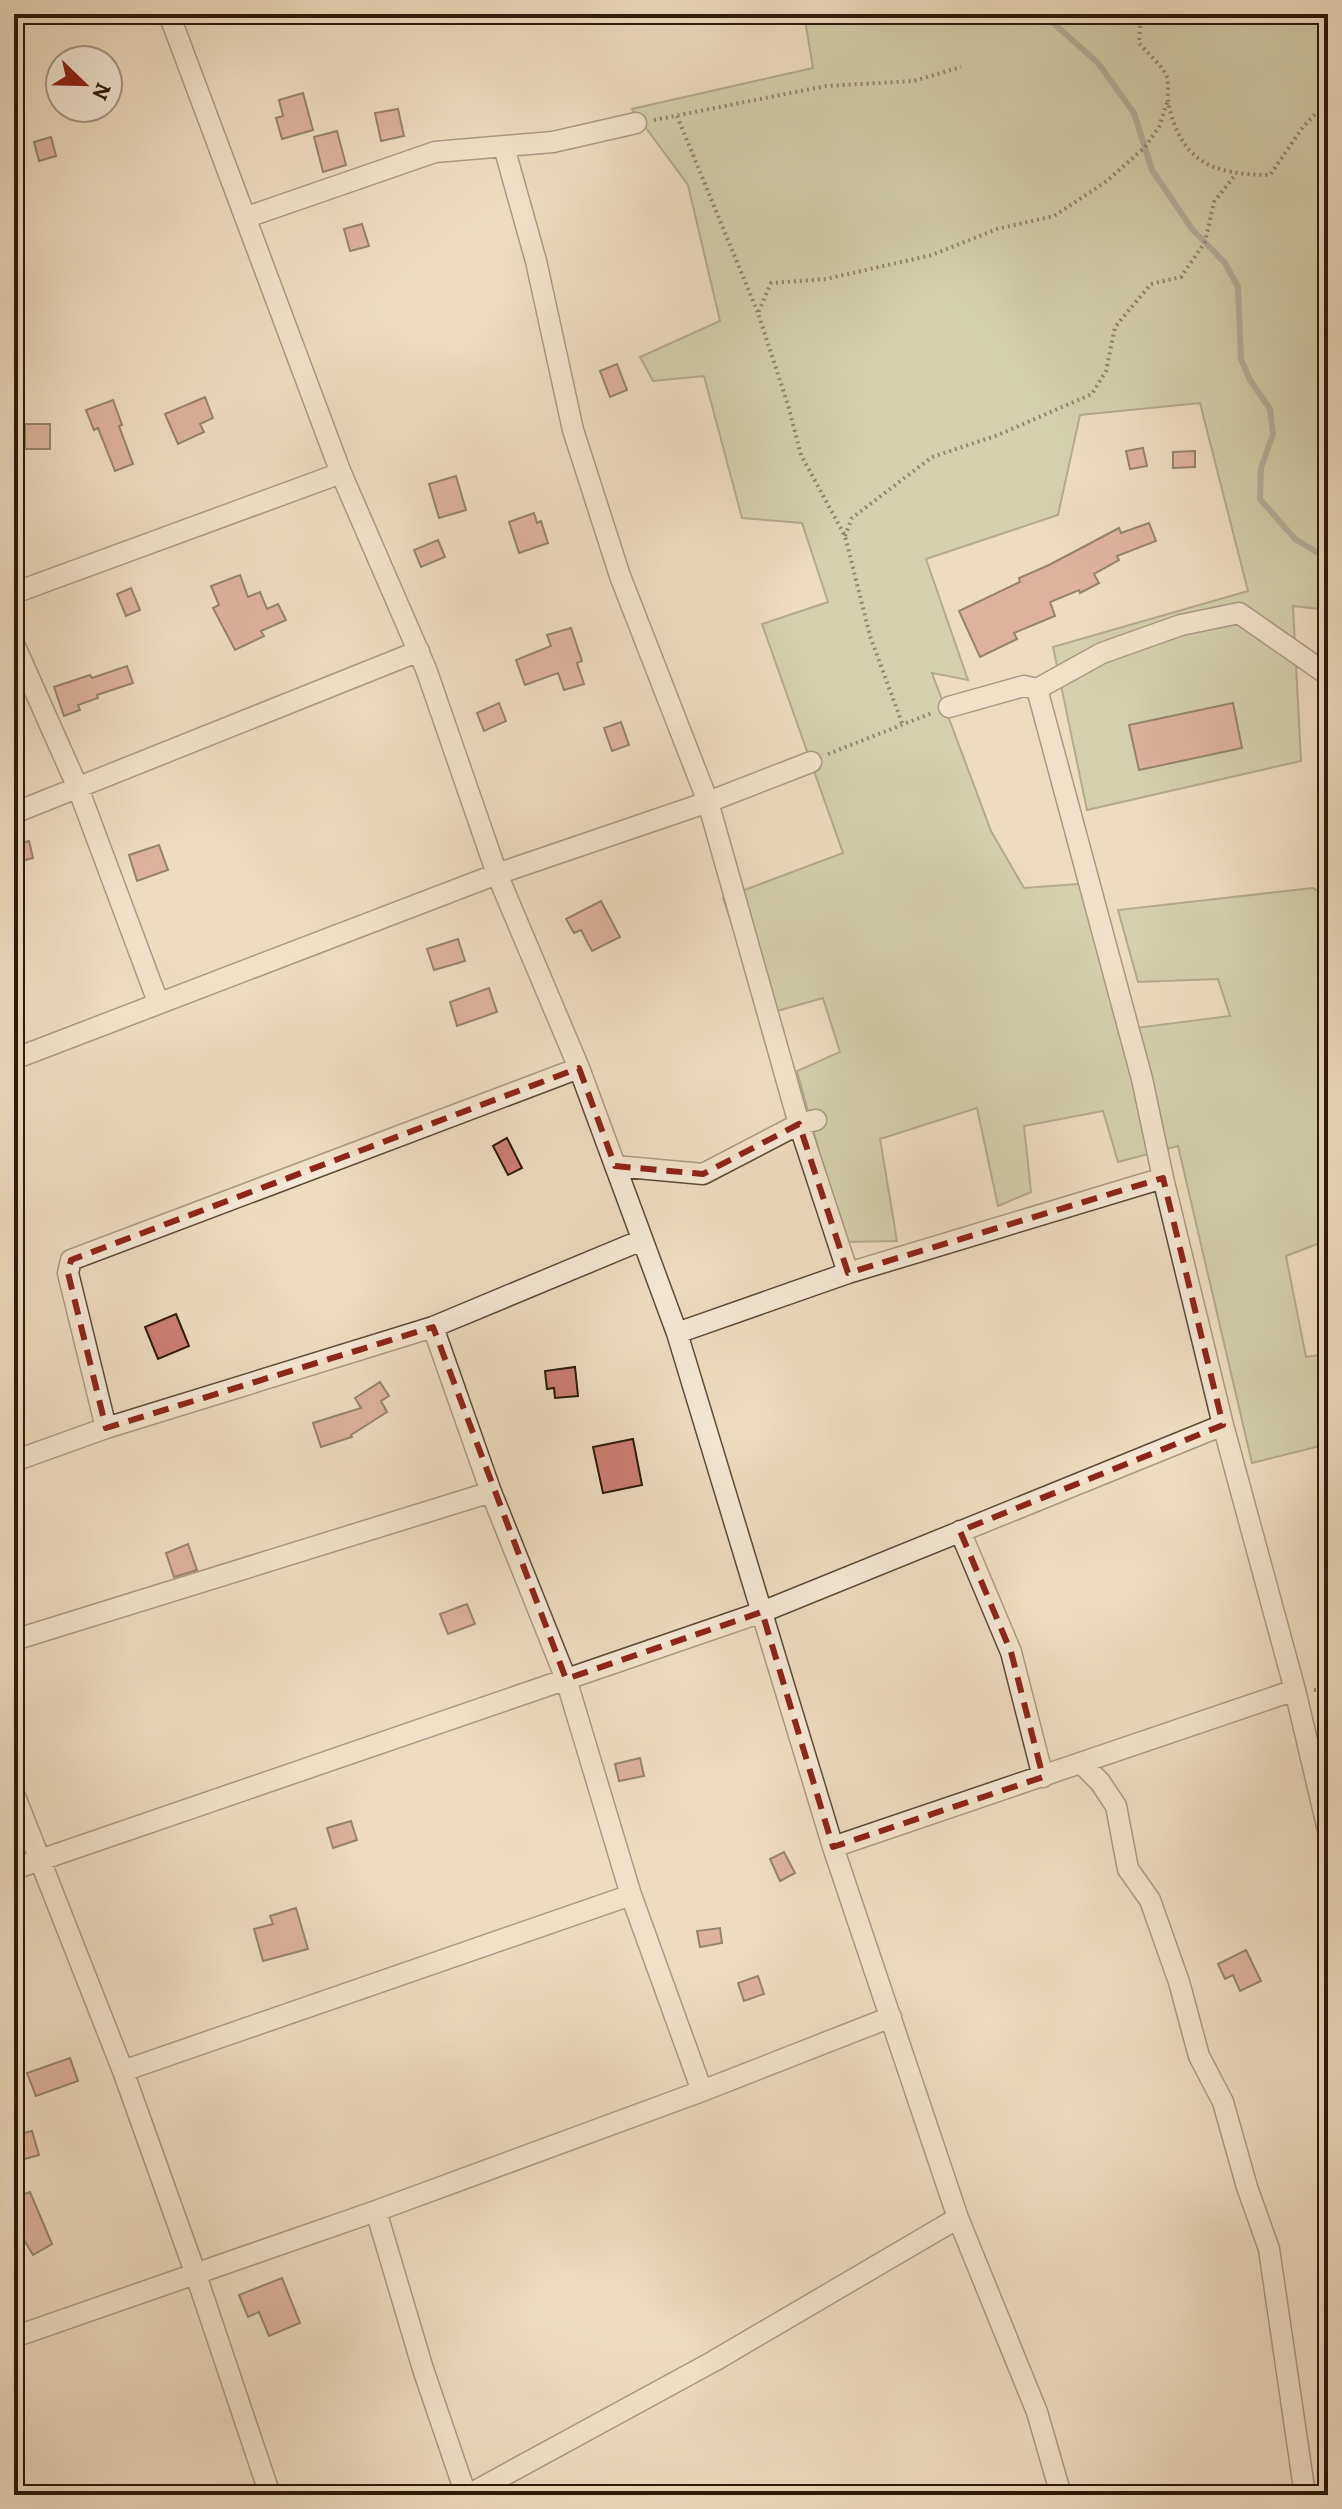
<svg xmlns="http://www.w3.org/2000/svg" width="1342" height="2509" font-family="Alegreya,serif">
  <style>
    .green { fill: #b3c296; stroke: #706e50; stroke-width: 2 }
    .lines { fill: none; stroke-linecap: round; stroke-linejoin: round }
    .stream { stroke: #6f7973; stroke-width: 6 }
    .building { fill: #cc7e72; stroke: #2c1a09; stroke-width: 2 }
    .street-casing { stroke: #5c4a36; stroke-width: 23 }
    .path { stroke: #2c1a09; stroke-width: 4; stroke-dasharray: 2 4; stroke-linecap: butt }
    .street { stroke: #f3e8d5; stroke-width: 20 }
    .marked { fill: none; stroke: #8f2418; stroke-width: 6; stroke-dasharray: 16 10; stroke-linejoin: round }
  </style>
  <rect width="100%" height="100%" fill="#eddcbe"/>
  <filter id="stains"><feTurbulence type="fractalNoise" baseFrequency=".0025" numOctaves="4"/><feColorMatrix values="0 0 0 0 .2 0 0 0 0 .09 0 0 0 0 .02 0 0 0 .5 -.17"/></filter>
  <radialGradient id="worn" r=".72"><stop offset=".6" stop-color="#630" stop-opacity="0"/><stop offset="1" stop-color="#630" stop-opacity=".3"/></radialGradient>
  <path class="green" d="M804,14H1328V610L1293,606L1301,761L1087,810L1053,647L1248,591L1200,403L1080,415L1058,515L926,559L968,680L932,673L991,831L1024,888L1091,883L1136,1028L1230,1016L1218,979L1138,982L1118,910L1313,888L1328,896V1240L1286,1256L1306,1357L1328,1354V1444L1252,1463L1178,1146L1118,1162L1103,1111L1024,1126L1031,1192L998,1206L977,1108L880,1139L897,1241L844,1242L797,1071L840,1052L823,998L763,1015L723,898L843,853L762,624L828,602L802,523L742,518L704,376L653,381L640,357L720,321L688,185L632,109L813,68Z"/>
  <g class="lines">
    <path class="stream" d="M1032,14L1051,21L1098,63L1134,113L1152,170L1192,229L1225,263L1238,287L1241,359L1250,380L1270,409L1273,434L1261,468L1260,499L1295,539L1328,559"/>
  </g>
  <path class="building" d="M303,93L313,130L282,139L276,118L283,116L279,100Z
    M398,109L404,136L381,141L375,113Z
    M337,131L346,165L323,172L314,137Z
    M51,137L56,156L39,161L34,142Z
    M362,224L369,246L350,251L344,229Z
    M617,364L627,390L610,397L600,371Z
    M205,397L213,418L200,424L204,432L178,444L165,414Z
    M113,400L122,425L119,426L133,464L115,471L98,428L94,430L86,410Z
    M25,424H50V449H25Z
    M1143,448L1147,466L1130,469L1126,451Z
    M1195,451V467L1173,468V452Z
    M456,476L466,510L439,518L429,484Z
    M534,513L537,523L541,521L548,543L519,553L509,522Z
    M1149,523L1156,541L1117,556L1119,560L1094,574L1099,583L1080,593L1079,590L1050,602L1055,616L1014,633L1017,639L980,657L959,611L1020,582L1019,578L1049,565L1119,528L1121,533Z
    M438,540L445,557L421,567L414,550Z
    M240,575L248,597L260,592L267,609L278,604L286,620L261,631L264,636L235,650L213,608L219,605L211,586Z
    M131,588L140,610L126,616L117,594Z
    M571,628L582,661L577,663L584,684L564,690L558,673L525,685L516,660L551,646L547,635Z
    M127,666L133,683L97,695L98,698L78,705L80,710L64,716L54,687L90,675L92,678Z
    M499,703L506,721L484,731L477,713Z
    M1233,703L1242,748L1139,770L1129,725Z
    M621,722L629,745L612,751L604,728Z
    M29,841L33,858L14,863V845Z
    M159,845L168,870L137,881L129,855Z
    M601,901L620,937L592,951L581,930L574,933L566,919Z
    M458,939L465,961L434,970L427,949Z
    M489,988L497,1012L457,1026L450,1002Z
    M507,1138L522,1168L508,1175L493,1146Z
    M176,1314L189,1346L158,1359L145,1327Z
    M575,1367L578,1396L555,1398L554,1388L547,1389L545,1371Z
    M380,1382L389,1396L381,1401L387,1412L351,1435L352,1437L321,1447L313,1423L361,1408L355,1398Z
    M633,1439L642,1485L603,1493L593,1447Z
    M188,1544L197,1570L174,1577L166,1553Z
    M467,1604L475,1624L448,1634L440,1614Z
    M640,1758L644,1776L619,1781L615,1764Z
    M351,1821L357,1840L333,1848L327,1828Z
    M784,1852L795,1873L780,1881L770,1859Z
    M296,1908L308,1949L263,1961L254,1929L273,1924L270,1916Z
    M720,1928L722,1943L700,1947L697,1931Z
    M1246,1950L1261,1981L1240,1991L1233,1975L1225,1979L1218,1964Z
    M758,1976L764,1994L744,2001L738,1983Z
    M70,2058L78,2081L36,2096L27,2073Z
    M32,2131L39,2155L14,2162V2135Z
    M30,2192L52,2244L33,2255L14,2223V2198Z
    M282,2278L300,2323L269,2336L259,2312L248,2317L239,2295Z"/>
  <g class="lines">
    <defs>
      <path id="street" d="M169,14L341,473L426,669L497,874L579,1068L677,1333L833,1847L958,2218L1037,2412L1061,2495
        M504,147L536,261L573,430L620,576L708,802L799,1124L848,1273
        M247,217L435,152L553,142L636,123
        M14,593L341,473
        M14,644L78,788L158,1002
        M1037,689L1142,1079L1163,1178L1223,1425L1295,1690L1328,1830
        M949,707L1024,686L1037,689L1102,653L1181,625L1239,613L1328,675
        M14,813L419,651
        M14,1059L497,874L708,802L811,762
        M615,1166L703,1174L799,1124L816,1120
        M433,1327L491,1492L566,1679L631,1895L702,2091
        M677,1333L848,1273L1163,1178
        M106,1428L68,1273L71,1260L579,1068
        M14,1461L106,1428L433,1327L642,1240
        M960,1531L1011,1652L1043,1777
        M14,1640L491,1492
        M1082,1764L1100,1782L1116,1806L1128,1869L1150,1900L1179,1982L1199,2056L1223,2102L1247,2187L1269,2249L1305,2495
        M14,1794L123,2071L195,2272L270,2495
        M833,1847L1295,1690
        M14,1869L762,1612L1223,1425
        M123,2071L631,1895
        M376,2211L423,2369L466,2495
        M14,2337L376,2211L702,2091L891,2017
        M468,2495L714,2361L958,2218"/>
    </defs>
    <use href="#street" class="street-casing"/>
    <path class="path" d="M1141,14L1139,43C1147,53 1162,65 1167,77C1169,83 1167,94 1168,101C1180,162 1213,175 1270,175L1303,127L1328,101
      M677,116L758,313
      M654,120L826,86L914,81L961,67
      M845,536L852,518L932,457L998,435L1092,394L1106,371L1115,327L1151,284L1181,277L1205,242L1214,202L1235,175
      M902,723L870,636L845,536L801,455L788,405L758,313L771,283L826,279L932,255L997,229L1054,216L1107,181L1145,147L1159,127L1168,100
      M828,754L932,713
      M1324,1689L1328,1709
      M1314,1690L1328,1689"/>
    <use href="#street" class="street"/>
  </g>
  <path d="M0 0H1342V2509H0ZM579,1068L615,1166L703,1174L799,1124L848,1273L1163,1178L1223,1425L960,1531L1011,1652L1043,1777L833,1847L762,1612L566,1679L433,1327L106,1428L68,1273L71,1260Z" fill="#eddcbe" fill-opacity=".55" fill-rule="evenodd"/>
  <path class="marked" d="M579,1068L615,1166L703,1174L799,1124L848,1273L1163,1178L1223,1425L960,1531L1011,1652L1043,1777L833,1847L762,1612L566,1679L433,1327L106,1428L68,1273L71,1260Z"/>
  <rect width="1342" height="2509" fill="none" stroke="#eddcbe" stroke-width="48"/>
  <rect x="16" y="16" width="1310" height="2477" fill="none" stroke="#2c1a09" stroke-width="4"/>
  <rect x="24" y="24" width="1294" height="2461" fill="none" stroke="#2c1a09" stroke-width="2"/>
  <g transform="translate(84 84) rotate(113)"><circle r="38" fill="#f3e8d5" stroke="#a39683" stroke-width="2"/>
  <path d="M0-6L14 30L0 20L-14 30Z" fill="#8f2418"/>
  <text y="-12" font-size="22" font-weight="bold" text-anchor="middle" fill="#2c1a09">N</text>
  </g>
  <rect width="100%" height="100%" filter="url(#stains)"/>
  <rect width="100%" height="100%" fill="url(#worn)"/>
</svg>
